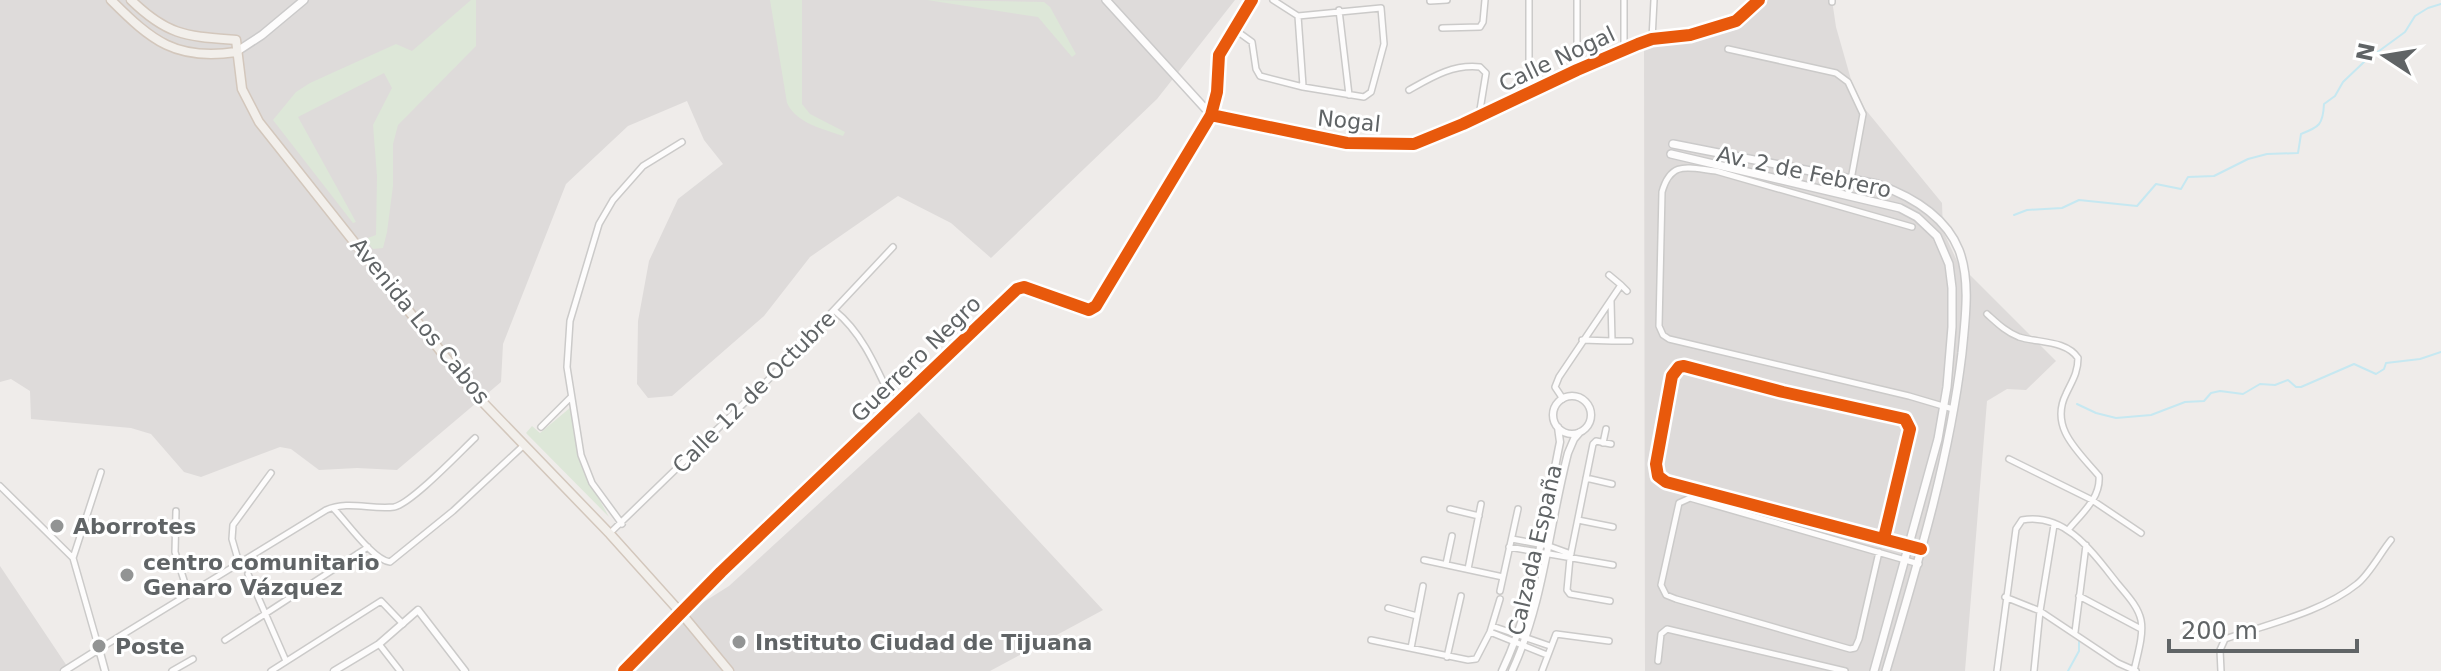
<svg xmlns="http://www.w3.org/2000/svg" width="2441" height="671" font-family="'DejaVu Sans',sans-serif">
  <style>
    .industrial { fill: #dedbda }
    .green { fill: #dde7d8 }
    .lines { fill: none; stroke-linecap: round; stroke-linejoin: round }
    .stream { stroke: #c6e8f1; stroke-width: 2 }
    .minor-casing { stroke: #cbcac9; stroke-width: 8 }
    .tertiary-casing { stroke: #cbcac9; stroke-width: 9 }
    .secondary-casing { stroke: #cbcaca; stroke-width: 10 }
    .primary-casing { stroke: #d3c7bc; stroke-width: 11 }
    .minor { stroke: #fdfcfc; stroke-width: 5 }
    .tertiary { stroke: #fdfcfc; stroke-width: 6 }
    .secondary { stroke: #fdfcfc; stroke-width: 7 }
    .primary { stroke: #f2efeb; stroke-width: 8 }
    .cycleway-casing { stroke: #fff; stroke-width: 17 }
    .cycleway { stroke: #e8590c; stroke-width: 12 }
    .poi-dot { fill: #929494; stroke: #fff; stroke-width: 3 }
    .labels { text-anchor: middle; dominant-baseline: central; stroke-width: 6; stroke-linejoin: round; paint-order: stroke }
    .street-label { font-size: 22px; fill: #606466; stroke: #fff }
    .poi-label { font-size: 22px; font-weight: bold; fill: #606466; stroke: #fff; text-anchor: start }
  </style>
  <rect width="100%" height="100%" fill="#efecea"/>
  <path class="industrial" d="M0,0H1235L1157,99L991,258L951,223L898,196L810,257L764,316L672,396L648,398L637,384L638,321L649,261L678,199L723,164L704,140L687,101L628,126L566,184L503,344L501,382L397,470L357,468L319,470L291,449L280,447L201,477L184,472L151,434L131,428L31,419L30,391L11,379L0,382Z
    M1759,0H1832L1836,27L1852,83L1865,109L1942,203L1943,231L1958,263L2056,361L2026,390L2007,389L1987,401L1965,671H1645L1644,42L1673,38L1736,21Z
    M919,412L1103,610L990,671H623L683,615L729,586Z
    M0,566L69,669L65,671H0Z"/>
  <path class="green" d="M471,0H476V46L398,125L393,144V186L387,232L383,248L373,249L365,239L376,235L377,176L373,125L392,88L384,73L298,117L356,222L353,223L273,120L296,92L310,83L396,44L412,51Z
    M770,0H802V104L810,114L845,132L843,136C824,129 797,124 787,103Z
    M927,0L1044,2L1050,7L1076,54L1072,57L1038,17Z
    M571,407L586,475L609,517L526,433L532,426L540,433Z"/>
  <g class="lines">
    <path class="stream" d="M2014,215L2027,210L2062,208L2079,200L2137,206L2156,184L2181,189L2188,177L2214,176L2248,159L2267,154L2298,153L2301,134C2319,127 2323,125 2324,104L2335,96L2343,82L2364,62L2405,32L2415,16L2428,8L2441,4
      M2077,404L2096,413L2116,418L2151,415L2185,402L2204,401L2211,393L2220,391L2243,394L2260,384L2275,385L2288,380L2296,387H2301L2354,364L2376,374L2384,369L2386,363L2420,359L2441,352
      M2068,671L2079,651V641"/>
    <defs>
      <path id="minor" d="M1273,0L1298,16
        M1624,0V50
        M1430,1L1447,0
        M1832,2V0
        M1339,10L1349,95
        M1298,16L1303,86
        M1442,28L1480,27L1483,22L1485,0
        M1234,29L1252,42L1256,69L1260,76L1303,87L1364,97L1371,92L1384,44L1381,8L1298,16
        M1652,39L1654,0
        M1728,49L1836,73L1848,82L1863,114L1848,196
        M1577,70V0
        M1409,90C1432,77 1453,64 1480,67L1486,73L1479,116
        M1529,95V0
        M1211,115L1347,143L1414,144L1463,124L1577,70L1638,44L1652,39L1690,35L1736,21L1759,0
        M1912,227L1716,171C1688,168 1671,160 1662,192L1659,326L1663,335L1669,339L1909,396L1953,409
        M1621,285L1627,291
        M835,311C864,334 879,374 895,407
        M1987,314C1997,323 2006,332 2019,337C2038,343 2066,340 2078,358C2078,373 2072,381 2066,394C2049,428 2079,452 2099,476C2101,498 2081,514 2068,530
        M1582,340L1612,341L1611,301
        M1612,341H1630
        M1563,399L1555,387L1559,377L1621,285L1609,275
        M541,427L571,397
        M1603,443L1606,429
        M2009,459L2092,500L2141,533
        M1586,478L1612,484
        M0,486L73,558L99,649L326,510C348,500 371,510 394,507C411,504 460,452 475,438
        M333,508C346,521 373,560 390,562L453,511L524,445
        M1450,509L1479,516
        M176,511L175,552L188,593
        M1578,520L1613,527
        M622,524L592,483L581,455L567,367L570,321L599,224L613,200L643,166L682,142
        M610,533L770,378L893,247
        M1884,538L1910,429L1905,419L1783,392L1684,366L1679,367L1672,376L1656,464L1658,476L1666,482L1921,549
        M1512,539L1549,546L1571,554
        M1509,547L1613,565
        M1879,552L1859,639L1855,648L1850,649L1676,599L1666,595L1661,585L1679,503L1690,498L1919,564
        M73,558L101,472
        M1424,560L1503,577
        M239,563L232,539L233,525L271,473
        M1446,564L1452,536
        M1468,569L1481,504
        M248,574L286,661
        M1500,591L1518,509
        M2079,596L2141,629
        M2005,597L2040,611L2118,663L2136,671
        M1610,601L1570,594L1567,590L1570,558L1593,444L1596,441L1611,444
        M1388,608L1417,616
        M1492,626L1550,646
        M1490,632L1547,655
        M2075,632L2086,545
        M225,640L368,547
        M1371,640L1468,660L1476,659L1490,632L1500,599
        M379,644L400,671
        M1411,648L1423,586
        M1447,657L1461,596
        M1658,661L1661,634L1667,629L1845,671
        M172,671L193,659
        M271,671L381,601L403,624
        M1542,671L1556,634L1609,641
        M1997,671L2016,529L2022,520C2066,512 2094,554 2117,583C2126,594 2138,606 2141,620C2144,635 2137,656 2134,671
        M2034,671L2040,611L2054,525
        M2221,671L2220,650L2225,639C2267,624 2321,613 2357,584C2369,575 2381,552 2391,540"/>
      <path id="tertiary" d="M1553 415a19 19 0 1 1 38 0a19 19 0 1 1-38 0Z
        M64,671L99,649L105,671
        M334,671L379,644L418,610L465,671
        M624,671L721,572L1017,289L1024,287L1089,310L1096,306L1211,115L1217,92L1219,55L1252,0
        M1502,671C1536,600 1544,519 1560,442L1558,427
        M1512,671C1544,602 1549,526 1568,453L1574,439L1580,432"/>
      <path id="secondary" d="M1106,0L1211,115
        M236,52L262,35L304,0
        M1673,144L1877,184C1911,196 1945,215 1959,250C1971,281 1965,321 1962,353C1949,462 1917,566 1886,671
        M1671,154L1900,208L1917,217L1937,236L1949,264L1952,288V327L1947,387L1938,439L1874,671"/>
      <path id="primary" d="M111,0C152,41 176,61 236,52
        M131,0C168,36 186,36 236,40L242,89L259,122L473,392L610,534L681,613L729,671"/>
    </defs>
    <use href="#minor" class="minor-casing"/>
    <use href="#tertiary" class="tertiary-casing"/>
    <use href="#secondary" class="secondary-casing"/>
    <use href="#primary" class="primary-casing"/>
    <use href="#minor" class="minor"/>
    <use href="#tertiary" class="tertiary"/>
    <use href="#secondary" class="secondary"/>
    <use href="#primary" class="primary"/>
    <defs>
      <path id="cycleway" d="M1211,115L1347,143L1414,144L1463,124L1577,70L1638,44L1652,39L1690,35L1736,21L1759,0
        M1884,538L1910,429L1905,419L1783,392L1684,366L1679,367L1672,376L1656,464L1658,476L1666,482L1921,549
        M624,671L721,572L1017,289L1024,287L1089,310L1096,306L1211,115L1217,92L1219,55L1252,0"/>
    </defs>
    <use href="#cycleway" class="cycleway-casing"/>
    <use href="#cycleway" class="cycleway"/>
  </g>
  <g class="poi-dot">
    <circle cx="57" cy="526" r="8"/>
    <circle cx="127" cy="575" r="8"/>
    <circle cx="739" cy="642" r="8"/>
    <circle cx="99" cy="646" r="8"/>
  </g>
  <g class="labels">
    <g class="street-label">
      <text transform="translate(1557 59) rotate(-25)">Calle Nogal</text>
      <text transform="translate(1349 121) rotate(6)">Nogal</text>
      <text transform="translate(1804 172) rotate(12)">Av. 2 de Febrero</text>
      <text transform="translate(420 321) rotate(51)">Avenida Los Cabos</text>
      <text transform="translate(916 359) rotate(-44)">Guerrero Negro</text>
      <text transform="translate(754 392) rotate(-45)">Calle 12 de Octubre</text>
      <text transform="translate(1535 550) rotate(-77)">Calzada España</text>
    </g>
    <g class="poi-label">
      <text x="73" y="526">Aborrotes</text>
      <text x="143" y="562">centro comunitario<tspan x="143" dy="25">Genaro Vázquez</tspan></text>
      <text x="755" y="642">Instituto Ciudad de Tijuana</text>
      <text x="115" y="646">Poste</text>
    </g>
  </g>
  <g transform="translate(2385 56) rotate(282)" stroke="#ffffff" stroke-width="6" paint-order="stroke">
  <path d="M0-6L14 30L0 20L-14 30Z" fill="#606466"/>
  <text y="-12" font-size="22" font-weight="bold" text-anchor="middle" fill="#606466">N</text>
  </g>
  <path d="M2169 639v12h188v-12" fill="none" stroke="#606466" stroke-width="4"/>
  <text x="2181" y="639" font-size="24" fill="#606466" stroke="#ffffff" stroke-width="6" paint-order="stroke">200 m</text>
</svg>
